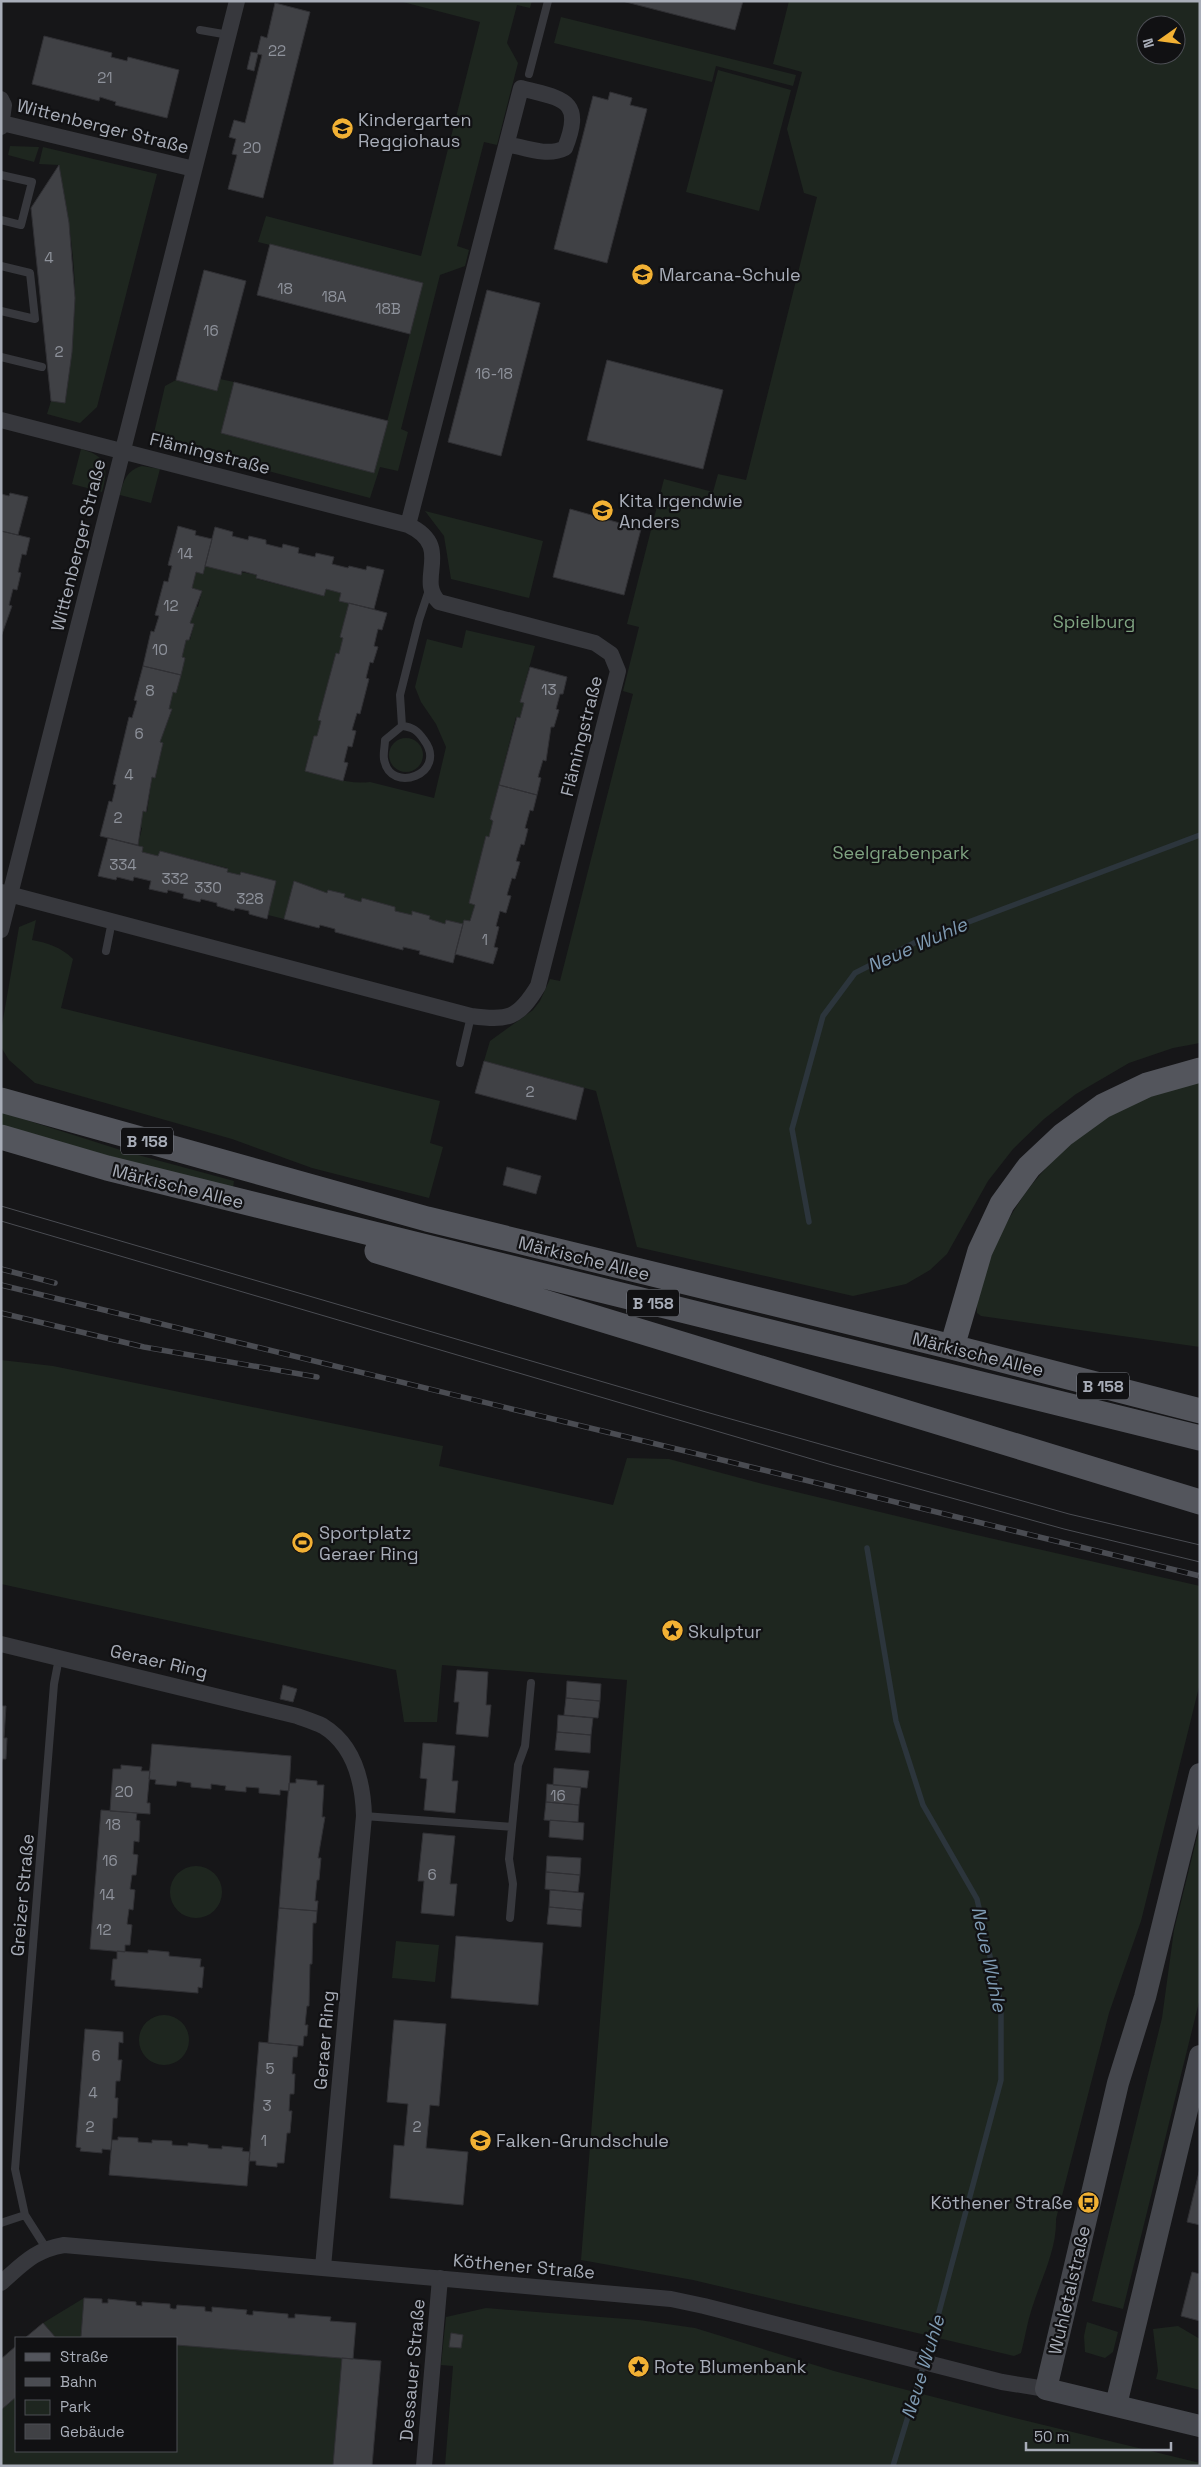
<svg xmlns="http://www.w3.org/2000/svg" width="1201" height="2467" font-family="'Space Grotesk',sans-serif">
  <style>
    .green { fill: #1e261f; fill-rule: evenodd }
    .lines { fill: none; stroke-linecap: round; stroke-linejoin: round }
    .stream { stroke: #2c353c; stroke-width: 5.5 }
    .building { fill: #404145; stroke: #303034 }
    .lane { stroke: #37383d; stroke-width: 8 }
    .street { stroke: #37383d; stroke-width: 16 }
    .secondary { stroke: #45474d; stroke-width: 22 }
    .primary { stroke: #53555c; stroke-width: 25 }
    .tram { stroke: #4a4c52; stroke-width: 1 }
    .rail-casing { stroke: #4a4c52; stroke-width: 5.5 }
    .rail { stroke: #111113; stroke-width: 4; stroke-dasharray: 11; stroke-linecap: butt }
    .labels { text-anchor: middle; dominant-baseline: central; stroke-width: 4.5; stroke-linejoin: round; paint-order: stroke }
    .number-label { font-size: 15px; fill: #8e929b }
    .shield { fill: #111113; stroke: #7b7e86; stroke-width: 1 }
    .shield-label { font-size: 16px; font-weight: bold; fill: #a8adb8 }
    .poi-label { font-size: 18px; fill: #a8adb8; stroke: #111113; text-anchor: start }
    .street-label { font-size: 18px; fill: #a8adb8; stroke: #111113 }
    .park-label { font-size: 18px; fill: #7fa381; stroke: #111113 }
    .water-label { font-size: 19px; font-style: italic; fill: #7f9bb3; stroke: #111113 }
  </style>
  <rect width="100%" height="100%" fill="#161618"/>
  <path class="green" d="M399,1H532L530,8L517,5L507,43L518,63L497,145L484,142L457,246L469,250L465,266L440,275L401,429L408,432L398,471L380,467L370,498L159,442L154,433L165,386L176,380L217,391L220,379L234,382L222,433L374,472L423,283L258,242L266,216L421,256L480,22Z
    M789,1H1200V1043L1173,1048L1129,1063L1076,1094L1044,1119L1013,1149L988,1181L947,1254L930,1270L906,1284L853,1296L637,1247L596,1091L484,1061L490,1041L533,1010L540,1001L550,979L560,981L633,694L623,691L639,627L627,624L664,479L713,492L718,474L746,480L817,197L804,193L787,129L802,72L773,64ZM1146,25H1176V55H1146Z
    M561,17L796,75L793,86L716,66L712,82L554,43Z
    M718,70L791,90L759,211L686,192Z
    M10,146L39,147L34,162L8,155Z
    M43,147L157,174L97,407L80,423L47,414L51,401L65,403C70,369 74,334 75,299C75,254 67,209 59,165L39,164Z
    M81,449C107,456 109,467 102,492L72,484Z
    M142,466L160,469L151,503L120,495C123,481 127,470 142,466Z
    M425,511L543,541L529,598L451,579L444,536Z
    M205,566L257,575V579L324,596L326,589L341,593L349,603L340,637L343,638L339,654L336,653L318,719L321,721L317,736H314L305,770C326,776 348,785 370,782L434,798L446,747L436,724L421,702L415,687L427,639L462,648L466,630L535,646L520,701L524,703L520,718L516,717L490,819L493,821L489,837L486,836L469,903L475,905L470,921L464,920L463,924L446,920L445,924L429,919V916L413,911L412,915L395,911V907L362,898L361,902L344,897L345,894L328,890L327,893L294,881L284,919L268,915L276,881L242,872L240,875L227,872V868L160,851L158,856L142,852L143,847L138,845L142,828L139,827L143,811L147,812L152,777H155L163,744L160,742L172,710L169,709L173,692H176L185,658L182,657L186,640H190L194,624L190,623L195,606L198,607L202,591L192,588L196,572L203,574Z
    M389 755a17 17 0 1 1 34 0a17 17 0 1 1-34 0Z
    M36,920L32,940C48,943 61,947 73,959L61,1008L440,1101L430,1143L443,1147L429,1198L312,1168L232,1139L35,1083L9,1060L1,1047V1031L19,927Z
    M1200,1081V1347L981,1316L977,1313C976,1292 984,1274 992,1254C1026,1167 1107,1099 1200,1081Z
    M1,1112L127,1152L234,1181L233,1188L107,1157L1,1126Z
    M1,1360L53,1366L443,1446L439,1466L613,1505L627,1458L669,1459L759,1483L955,1530L1200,1586V1683L1141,1921L1109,2013L1056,2219C1057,2250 1041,2279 1032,2308C1027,2323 1025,2338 1021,2353L1014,2356L693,2280L581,2260L627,1680L442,1665L437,1722H404L396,1670L1,1584Z
    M1200,1825V1998L1123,2309L1092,2301L1162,2018L1174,1930Z
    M170 1892a26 26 0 1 1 52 0a26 26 0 1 1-52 0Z
    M396,1941L439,1945L435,1982L392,1978Z
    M139 2040a25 25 0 1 1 50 0a25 25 0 1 1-50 0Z
    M84,2298L81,2337L92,2338H56L43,2323Z
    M486,2308L639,2320L695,2328L834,2371L1003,2415L1200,2463V2466H445L453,2366L441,2365L446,2317Z
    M1087,2322L1118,2332L1113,2352L1105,2358L1085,2352L1084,2336Z
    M1178,2326L1200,2339V2390L1156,2379L1158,2371L1153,2329Z
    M176,2345L342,2358L333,2466H1V2410L16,2397V2451H176Z"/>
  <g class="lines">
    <path class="stream" d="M809,1222L792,1129L823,1016L855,973L918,941L1200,835
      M867,1548L896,1721L923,1805L977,1899L1001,2005V2080L935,2327L893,2466"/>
  </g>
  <path class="building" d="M622,1H743L735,30Z
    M275,3L310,12L263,198L228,189L237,155L232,154L236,139L229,137L234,120L245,123L262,55L258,54L254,71L247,69L251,52L257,53L261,36L267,38Z
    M44,36L112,53L111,57L127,61L128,57L179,70L167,118L115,105L116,102L100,97L99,101L32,84Z
    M610,92L632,98L630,105L647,109L607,263L554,249L593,96L608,100Z
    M59,165L69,223L75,298L72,352L65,403L51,401L31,208Z
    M270,244L423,283L410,334L257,295Z
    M204,270L246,281L217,391L176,380Z
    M487,290L540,303L501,456L448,442Z
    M607,360L723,390L703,469L587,440Z
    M234,382L388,421L374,473L221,433Z
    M10,493L28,497L18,535L1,531V494L9,496Z
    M570,509L641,529L624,595L553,577Z
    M178,526L196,531L195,535L212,539L203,574L196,572L192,588L202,591L190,623L194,624L189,640H186L182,657L185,658L181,675L143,666L151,631L154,632L159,616L155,615L164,581L168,582L170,573L172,566L168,565Z
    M215,527L233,532L232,536L248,540L249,536L266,540V544L282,548L283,544L299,548L298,553L315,557L316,553L334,557L332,564L348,568L349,566L366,570L367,566L384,570L374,609L339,601L341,593L326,589L324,596L256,578L257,575L242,571L241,575L205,566Z
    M1,531L30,538L26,555L22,554L18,572L21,573L17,590L13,589L9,605L12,606L1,637Z
    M349,603L387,613L382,630L378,629L374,646L378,647L373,663L370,662L366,678L369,679L360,714L357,713L352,730L356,731L352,747L348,746L344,762L348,763L343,781L305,771L314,736H317L321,721L318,720L336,653L339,654L343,638L340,637Z
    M143,666L181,675L176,693L173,692L169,709H172L160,742L163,743L155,778L152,777L146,812L143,811L138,845L100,836L109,801L112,802L116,785L113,784L129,717L132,718L137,701L134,700Z
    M530,667L567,677L563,694H560L556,709L559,710L554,727H551L546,761L543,760L538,777L541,778L537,795L499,785L517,717L520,718L524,703L520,702Z
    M499,785L537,795L533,811L530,810L525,828L528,829L524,845L521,844L516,861L520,862L515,879L512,878L507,895L511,896L506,913L500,911L496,926L499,927L494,947L498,948L493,964L455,954L464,920L470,921L475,905L469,903L486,836L489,837L493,821L490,819Z
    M108,838L143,847L142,852L158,856L160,851L228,869L227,872L240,875L241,872L276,881L267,919L249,914V911L235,908L234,911L217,906V903L201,899L200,902L183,898L184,894L168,890L167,893L149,889L151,881L134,877L133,881L117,877L116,880L98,876Z
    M294,881L327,893L328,890L345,894L344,897L361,902L362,898L395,907V911L412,915V911L430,916L429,919L445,924L446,920L463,924L453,963L419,954L420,951L403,947V950L335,932V929L320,925L319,928L284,919Z
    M484,1061L584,1088L576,1120L475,1093Z
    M507,1167L541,1176L536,1194L503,1185Z
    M457,1670L488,1672L486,1705H491L488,1737L456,1734L459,1702H454Z
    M567,1681L601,1684L600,1701L566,1698Z
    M283,1685L297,1689L293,1702L280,1699Z
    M566,1698L600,1701L598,1718L564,1715Z
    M1,1706H6L4,1738H7L6,1759H2L1,1767Z
    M558,1715L593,1718L591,1735L557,1732Z
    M557,1732L591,1735L590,1753L555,1750Z
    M423,1743L455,1746L452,1781H458L455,1813L424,1810L427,1779L420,1778Z
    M152,1744L291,1756L289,1791L280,1790V1795L259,1793V1788L246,1787V1792L225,1790L226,1786L211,1784V1789L191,1787V1783L177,1781L176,1786L155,1784L156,1780L149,1779Z
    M121,1765L142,1767L141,1771H150L147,1803H150V1814L110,1811L113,1769H121Z
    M554,1768L589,1771L587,1788L553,1785Z
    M296,1779L317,1781V1785H324L322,1817H325L318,1858H321L319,1880H317L315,1901H318L317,1911L279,1908L289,1783H296Z
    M547,1784L581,1787L579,1805L546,1802Z
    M546,1802L579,1805L578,1822L544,1820Z
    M101,1810L137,1813L136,1820L140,1821L139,1842L134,1841L133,1854L138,1855L136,1875H132L130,1889L135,1890L133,1910L129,1909L127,1924L132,1925L130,1945H125V1952L90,1949Z
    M550,1820L584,1823L583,1840L549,1837Z
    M423,1833L455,1836L450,1884H457L454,1916L421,1913L424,1881H418Z
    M547,1856L581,1858L580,1875L546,1872Z
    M546,1872L580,1875L578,1892L545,1889Z
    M550,1890L584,1893L582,1910L549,1907Z
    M549,1907L582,1910L581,1927L547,1924Z
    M279,1908L317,1911L316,1923H313L312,1964H310L309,2006H307L305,2025H308L307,2036H304L303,2046L268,2043Z
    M456,1936L543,1943L538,2005L451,1998Z
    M148,1950L169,1952V1956L201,1959L200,1967H204L202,1988L198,1987V1993L115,1986V1980H111L113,1959H117V1951L148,1953Z
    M394,2020L446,2024L439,2106L430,2105L426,2148L468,2152L463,2205L390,2198L394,2145L404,2146L408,2104L387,2102Z
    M85,2029L123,2032V2043L119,2042L118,2060H122L120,2081H116L115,2098H118L117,2118H113L111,2150L102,2149V2153L80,2151L81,2148L76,2147Z
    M259,2042L298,2046L297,2057H293L292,2074H295L294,2094H290L289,2111H292L290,2133H287L284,2163H277V2167L256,2165V2161H249Z
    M118,2137L138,2138V2142L152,2143V2140L172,2141V2145L188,2146V2143L208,2145V2148L222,2149V2146L243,2148L242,2151L250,2152L247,2186L109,2175L112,2140H118Z
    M1200,2168V2225L1187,2222Z
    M1192,2272L1200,2274V2321L1181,2316Z
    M84,2298L102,2299V2303H108V2299L136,2302V2305L142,2306V2302L170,2304V2308L173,2309H176L177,2305L205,2307V2311L212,2312V2307L247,2310L246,2314L249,2315H253V2311L288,2314V2318H295V2314L331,2317L330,2321L356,2323L353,2359L176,2345V2338L81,2337Z
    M43,2323L56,2338H25Z
    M451,2333L463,2335L461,2348L449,2347Z
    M16,2346V2397L1,2410V2359Z
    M342,2358L381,2361L372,2466H333Z"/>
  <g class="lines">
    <path class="lane" d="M200,30L229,35
      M529,74L548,1
      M1,175L32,182L21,225L1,220
      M1,266L30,273L35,319L1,311
      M1,357L42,367
      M402,726C413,727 418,731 424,740C449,773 390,796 384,759C383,753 385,746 385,740Z
      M402,726L400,695L419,620L429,590
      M106,951L112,921
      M460,1063L471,1016
      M364,1816L512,1827
      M510,1918L513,1884L509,1859L518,1765L525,1746L531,1683
      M1,2223L25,2215
      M46,2248L25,2215L15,2169L54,1684L59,1658"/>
    <path class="street" d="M1,99L4,105L1,127
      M2,123L194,169
      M1,420L408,525C455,547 415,579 439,602L595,643L611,654L618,671L538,986C518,1019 508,1021 471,1016L1,892
      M408,525L521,88C561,99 585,98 565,148C548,157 526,148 507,144
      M1,930L237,1
      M1,1644L297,1716C305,1719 315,1722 323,1726C354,1745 363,1782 364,1816L323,2267
      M1,2283C23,2264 34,2250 64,2245L671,2299L704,2306L1002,2382L1046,2389
      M424,2466L440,2278"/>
    <path class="secondary" d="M1200,1774L1145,1997L1118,2083L1046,2389L1200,2426
      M1116,2405L1200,2056"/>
    <path class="primary" d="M1,1100L427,1219L952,1347L1200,1411
      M1,1137L107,1168L1200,1438
      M377,1251L1200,1502
      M952,1347L980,1251L1002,1204L1029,1167L1063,1135L1103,1106L1147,1085L1200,1070"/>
    <path class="tram" d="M1,1206L706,1412L1069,1514L1200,1545
      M1,1221L832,1465L1064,1529L1200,1562"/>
    <defs>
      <path id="rail" d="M1,1269L55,1283
        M1,1285L1200,1576
        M1,1313L144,1347L317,1377"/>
    </defs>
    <use href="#rail" class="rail-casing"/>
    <use href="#rail" class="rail"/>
  </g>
  <defs>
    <symbol id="school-disc" viewBox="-11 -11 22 22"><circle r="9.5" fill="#f2b134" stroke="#111113"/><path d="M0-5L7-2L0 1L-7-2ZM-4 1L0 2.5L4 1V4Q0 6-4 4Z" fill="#111"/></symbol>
    <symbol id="stadium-disc" viewBox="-11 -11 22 22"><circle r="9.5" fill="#f2b134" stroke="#111113"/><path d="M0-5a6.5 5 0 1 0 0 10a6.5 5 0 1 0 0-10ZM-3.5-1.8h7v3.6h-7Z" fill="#111"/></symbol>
    <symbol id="sight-disc" viewBox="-11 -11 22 22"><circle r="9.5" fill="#f2b134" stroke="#111113"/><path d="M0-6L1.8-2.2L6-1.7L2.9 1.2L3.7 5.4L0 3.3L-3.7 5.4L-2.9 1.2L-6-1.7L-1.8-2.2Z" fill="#111"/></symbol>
    <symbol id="bus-disc" viewBox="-11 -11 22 22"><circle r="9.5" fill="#f2b134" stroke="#111113"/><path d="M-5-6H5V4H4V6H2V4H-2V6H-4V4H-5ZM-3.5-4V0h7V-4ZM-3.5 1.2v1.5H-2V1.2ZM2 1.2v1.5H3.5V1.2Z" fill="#111"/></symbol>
  </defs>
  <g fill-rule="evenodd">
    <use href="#school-disc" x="330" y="116" width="25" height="25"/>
    <use href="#school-disc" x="630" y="262" width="25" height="25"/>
    <use href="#school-disc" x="590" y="498" width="25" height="25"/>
    <use href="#stadium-disc" x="290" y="1530" width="25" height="25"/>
    <use href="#sight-disc" x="660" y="1618" width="25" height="25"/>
    <use href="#school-disc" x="468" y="2128" width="25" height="25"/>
    <use href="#bus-disc" x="1076" y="2190" width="25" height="25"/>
    <use href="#sight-disc" x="626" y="2354" width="25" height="25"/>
  </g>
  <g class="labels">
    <g class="number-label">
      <text x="277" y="50">22</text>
      <text x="105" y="77">21</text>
      <text x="252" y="147">20</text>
      <text x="49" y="257">4</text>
      <text x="285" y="288">18</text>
      <text x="334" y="296">18A</text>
      <text x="388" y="308">18B</text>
      <text x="211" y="330">16</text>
      <text x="59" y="351">2</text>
      <text x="494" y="373">16-18</text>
      <text x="185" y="553">14</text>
      <text x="171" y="605">12</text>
      <text x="160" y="649">10</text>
      <text x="549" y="689">13</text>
      <text x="150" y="690">8</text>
      <text x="139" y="733">6</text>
      <text x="129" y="774">4</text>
      <text x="118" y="817">2</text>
      <text x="123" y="864">334</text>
      <text x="175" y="878">332</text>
      <text x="208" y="887">330</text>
      <text x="250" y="898">328</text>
      <text x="485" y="939">1</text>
      <text x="530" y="1091">2</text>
      <text x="124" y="1791">20</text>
      <text x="558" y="1795">16</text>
      <text x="113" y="1824">18</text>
      <text x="110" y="1860">16</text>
      <text x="432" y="1874">6</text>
      <text x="107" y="1894">14</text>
      <text x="104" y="1929">12</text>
      <text x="96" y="2055">6</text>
      <text x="270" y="2068">5</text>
      <text x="93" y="2092">4</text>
      <text x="267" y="2105">3</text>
      <text x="90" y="2126">2</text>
      <text x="417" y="2126">2</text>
      <text x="264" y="2140">1</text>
    </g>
    <g class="shield">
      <rect x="121" y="1127.5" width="52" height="27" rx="4"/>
      <rect x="627" y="1289.5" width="52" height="27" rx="4"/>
      <rect x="1077" y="1372.5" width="52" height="27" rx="4"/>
    </g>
    <g class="shield-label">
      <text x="147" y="1141">B 158</text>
      <text x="653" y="1303">B 158</text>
      <text x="1103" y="1386">B 158</text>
    </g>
    <g class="poi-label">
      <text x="358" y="119">Kindergarten<tspan x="358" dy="21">Reggiohaus</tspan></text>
      <text x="659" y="274">Marcana-Schule</text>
      <text x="619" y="500">Kita Irgendwie<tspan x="619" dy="21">Anders</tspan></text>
      <text x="319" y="1532">Sportplatz<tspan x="319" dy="21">Geraer Ring</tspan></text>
      <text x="688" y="1631">Skulptur</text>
      <text x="496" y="2140">Falken-Grundschule</text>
      <text x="1073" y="2202" text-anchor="end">Köthener Straße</text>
      <text x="654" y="2366">Rote Blumenbank</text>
    </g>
    <g class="street-label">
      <text transform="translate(103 126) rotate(14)">Wittenberger Straße</text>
      <text transform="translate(210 453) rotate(14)">Flämingstraße</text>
      <text transform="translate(78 545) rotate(-76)">Wittenberger Straße</text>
      <text transform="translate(581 736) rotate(-76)">Flämingstraße</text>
      <text transform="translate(178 1186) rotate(14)">Märkische Allee</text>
      <text transform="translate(584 1258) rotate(14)">Märkische Allee</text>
      <text transform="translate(978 1354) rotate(14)">Märkische Allee</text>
      <text transform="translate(159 1661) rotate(13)">Geraer Ring</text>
      <text transform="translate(22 1895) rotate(-85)">Greizer Straße</text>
      <text transform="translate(324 2040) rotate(-85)">Geraer Ring</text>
      <text transform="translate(524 2266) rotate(5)">Köthener Straße</text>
      <text transform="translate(1069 2290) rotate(-77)">Wuhletalstraße</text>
      <text transform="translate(412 2370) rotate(-85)">Dessauer Straße</text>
    </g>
    <g class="park-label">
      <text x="1094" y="621">Spielburg</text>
      <text x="901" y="852">Seelgrabenpark</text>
    </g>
    <g class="water-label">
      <text transform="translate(917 945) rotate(-24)">Neue Wuhle</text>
      <text transform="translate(989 1959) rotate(78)">Neue Wuhle</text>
      <text transform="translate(923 2367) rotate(-73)">Neue Wuhle</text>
    </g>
  </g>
  <rect width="1201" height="2467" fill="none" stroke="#a8adb8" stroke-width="5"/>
  <rect x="15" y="2337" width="162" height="115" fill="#111113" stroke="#4d4f55"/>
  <rect x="25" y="2353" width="25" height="8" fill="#53555c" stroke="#4d4f55"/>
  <text x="60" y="2362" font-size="15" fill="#a8adb8">Straße</text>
  <rect x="25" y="2378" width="25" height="8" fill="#4a4c52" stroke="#4d4f55"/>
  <text x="60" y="2387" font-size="15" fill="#a8adb8">Bahn</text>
  <rect x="25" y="2400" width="25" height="15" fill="#1e261f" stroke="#4d4f55"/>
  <text x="60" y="2412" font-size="15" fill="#a8adb8">Park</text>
  <rect x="25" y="2424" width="25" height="15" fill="#404145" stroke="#4d4f55"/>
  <text x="60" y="2437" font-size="15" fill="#a8adb8">Gebäude</text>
  <g transform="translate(1161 40) rotate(256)"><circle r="24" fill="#111113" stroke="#4d4f55"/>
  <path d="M0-4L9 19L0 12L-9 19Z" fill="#f2b134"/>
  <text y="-8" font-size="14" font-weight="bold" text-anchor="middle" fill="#a8adb8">N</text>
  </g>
  <path d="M1026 2442v8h145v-8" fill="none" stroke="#a8adb8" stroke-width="2.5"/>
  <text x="1034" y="2442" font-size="15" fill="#a8adb8" stroke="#111113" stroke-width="4" paint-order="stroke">50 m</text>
</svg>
